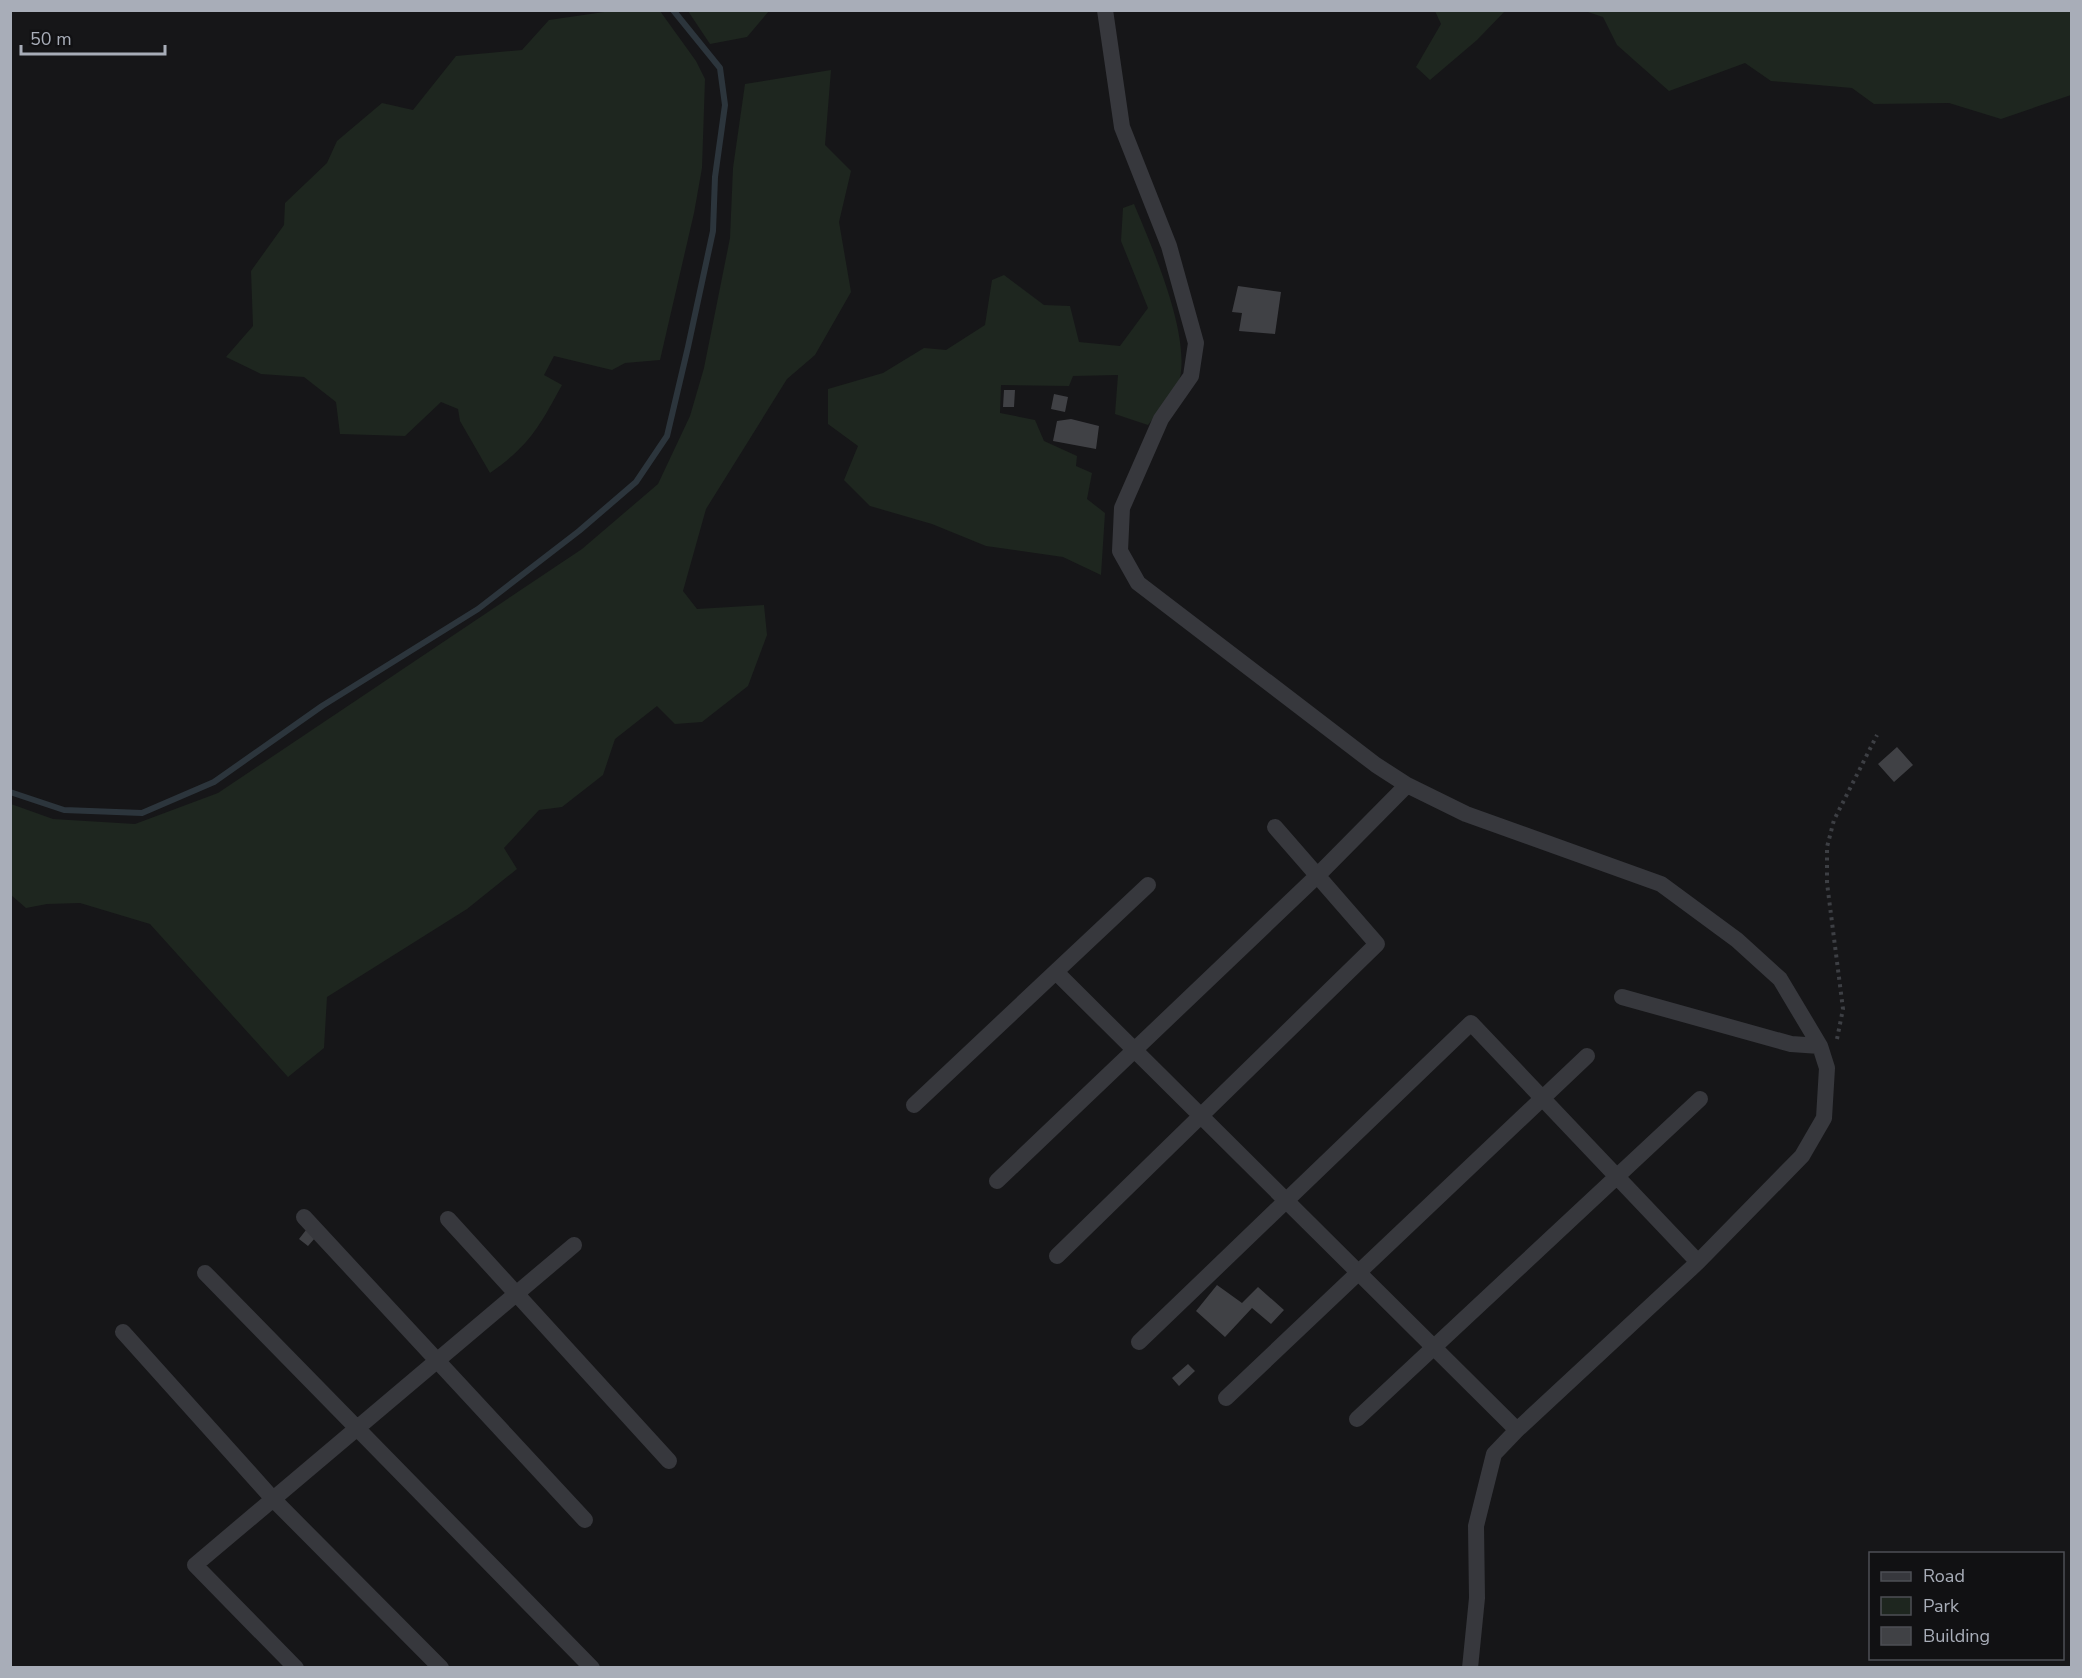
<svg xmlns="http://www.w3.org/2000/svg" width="2082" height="1678" font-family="'Nunito Sans',sans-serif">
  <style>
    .green { fill: #1e261f }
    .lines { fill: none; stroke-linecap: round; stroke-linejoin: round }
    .stream { stroke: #2c353c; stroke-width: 6 }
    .building { fill: #404145 }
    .path { stroke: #3d3f44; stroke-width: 4; stroke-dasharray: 3 4.5; stroke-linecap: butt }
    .minor { stroke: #37383d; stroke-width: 16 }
  </style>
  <rect width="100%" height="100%" fill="#161618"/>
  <path class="green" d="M660,11L696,61L705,79L702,168L694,213L660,360L625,363L612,370L554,356L544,375L562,385C539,427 530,445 490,473L460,421L458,409L441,402L405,436L340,434L336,402L304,377L261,374L226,357L253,326L251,271L284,225L285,203L327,163L337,141L382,103L413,110L456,56L522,50L549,20L611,11Z
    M688,11H769L747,37L710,44Z
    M1435,11H1505L1477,40L1430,80L1416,67L1441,24Z
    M1585,11H2071V95L2001,119L1949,103L1874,104L1852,88L1771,81L1745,63L1669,91L1617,45L1603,17Z
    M831,70L825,145L851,171L839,222L851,292L815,355L787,379L706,509L683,591L697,609L764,605L767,635L748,686L702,722L675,724L657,706L615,739L603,775L562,807L539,810L504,848L517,869L467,909L327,997L324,1048L288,1077L150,924L80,903L47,904L26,908L11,895V804L53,819L135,824L218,793L582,549L658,484L690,416L704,368L730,238L733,168L745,84Z
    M1134,204C1152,247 1194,341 1178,385C1173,399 1157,413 1148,425L1115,414L1118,375L1073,376L1069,386L1001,385L1000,413L1035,420L1044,441L1077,456L1076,466L1092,473L1087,499L1105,513L1101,575L1063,557L986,546L932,524L870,506L844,480L858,446L828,424V389L883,373L924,348L946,350L985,325L992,280L1004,275L1044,305L1070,306L1079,342L1120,346L1148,308L1121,241L1123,208Z"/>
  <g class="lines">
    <path class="stream" d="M10,792L64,810L142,813L214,782L322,706L478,609L579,531L636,482L667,436L688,347L713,231L715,177L725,105L720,68L673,10"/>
  </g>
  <path class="building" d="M1238,286L1281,292L1275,334L1239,331L1242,313L1232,312Z
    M1004,390H1015L1014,407H1003Z
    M1054,394L1068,397L1065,412L1051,409Z
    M1071,419L1099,426L1096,449L1053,441L1057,421Z
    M1897,747L1913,765L1894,782L1878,764Z
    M306,1230L315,1238L308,1246L299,1239Z
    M1217,1285L1242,1303L1258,1287L1284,1310L1271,1324L1252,1308L1225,1337L1196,1311Z
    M1188,1364L1195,1371L1179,1386L1172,1378Z"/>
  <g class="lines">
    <path class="path" d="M1837,1039L1843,1009L1827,883V847L1834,820L1877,735"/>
    <path class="minor" d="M1105,10L1122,127L1169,246L1196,343L1191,376L1161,419L1122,508L1120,551L1138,583L1376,765L1407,785L1466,814L1661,884L1737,940L1780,979L1820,1046L1827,1068L1824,1118L1802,1156L1698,1262L1517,1430L1494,1454L1476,1526L1477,1598L1470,1668
      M1056,972L1517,1430
      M1622,997L1791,1044L1820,1046
      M914,1105L1148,885
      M997,1181L1318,875L1407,785
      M304,1217L585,1520
      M448,1219L669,1461
      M1057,1256L1377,944L1275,827
      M205,1273L592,1668
      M123,1332L273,1499L441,1668
      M1139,1342L1471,1023L1698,1262
      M1226,1398L1587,1056
      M1357,1419L1700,1099
      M296,1668L195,1565L574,1245"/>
  </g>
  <rect width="2082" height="1678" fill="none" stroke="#a8adb8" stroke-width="24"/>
  <rect x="1869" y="1552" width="195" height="108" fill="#111113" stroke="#4d4f55" stroke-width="1.5"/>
  <rect x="1881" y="1572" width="30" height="9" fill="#37383d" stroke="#4d4f55" stroke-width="1.5"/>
  <text x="1923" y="1582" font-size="18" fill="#a8adb8">Road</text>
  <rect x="1881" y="1597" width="30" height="18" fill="#1e261f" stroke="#4d4f55" stroke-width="1.5"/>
  <text x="1923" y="1612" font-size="18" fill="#a8adb8">Park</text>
  <rect x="1881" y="1627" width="30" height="18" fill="#404145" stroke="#4d4f55" stroke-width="1.5"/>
  <text x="1923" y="1642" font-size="18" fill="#a8adb8">Building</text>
  <path d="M21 45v9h144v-9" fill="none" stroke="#a8adb8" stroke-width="3"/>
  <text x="30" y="45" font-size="18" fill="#a8adb8" stroke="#111113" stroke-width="4.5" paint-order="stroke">50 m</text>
</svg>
